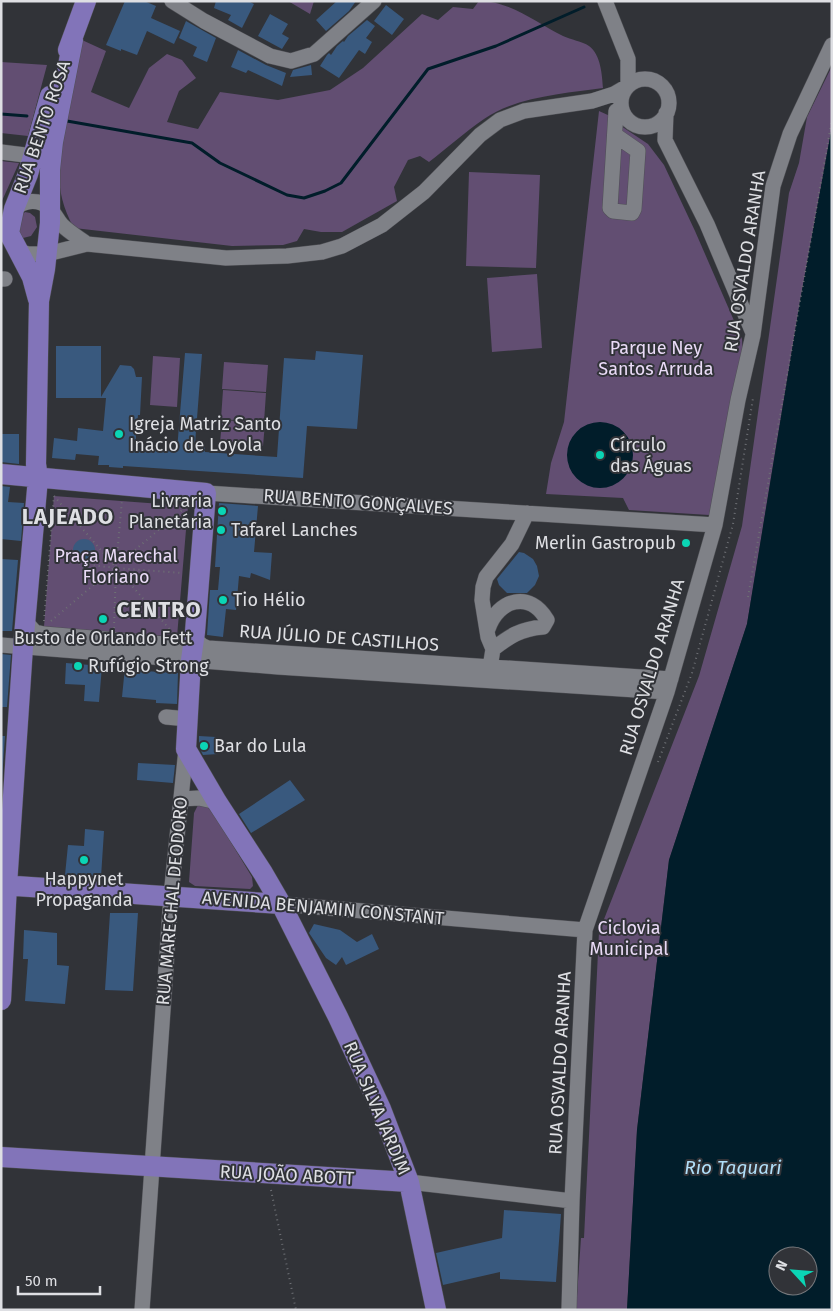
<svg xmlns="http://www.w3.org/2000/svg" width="833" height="1311" font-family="'Fira Sans',sans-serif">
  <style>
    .green { fill: #624e72 }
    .water { fill: #011d2a; fill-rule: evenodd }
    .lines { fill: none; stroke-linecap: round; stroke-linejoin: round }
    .stream { stroke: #011d2a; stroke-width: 3 }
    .building { fill: #39597e }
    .minor-casing { stroke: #505156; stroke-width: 16 }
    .major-casing { stroke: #505156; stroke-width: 21 }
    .path { stroke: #6e7075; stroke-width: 2; stroke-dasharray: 1 4; stroke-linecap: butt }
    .minor { stroke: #7f8187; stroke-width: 15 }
    .major { stroke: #8274b9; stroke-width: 20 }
    .poi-dot { fill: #0bd5b5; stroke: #313338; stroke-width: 2 }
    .labels { text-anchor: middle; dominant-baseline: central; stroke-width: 4; stroke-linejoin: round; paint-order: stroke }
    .street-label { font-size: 18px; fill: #dedfe3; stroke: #313338 }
    .park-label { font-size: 18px; fill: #eadbf7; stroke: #313338 }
    .poi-label { font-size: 18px; fill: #dedfe3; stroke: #313338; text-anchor: start }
    .water-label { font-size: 19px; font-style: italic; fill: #b0dff9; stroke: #313338 }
    .district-label { font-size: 22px; font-weight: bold; letter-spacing: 1px; fill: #dedfe3; stroke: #313338 }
  </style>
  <rect width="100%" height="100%" fill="#313338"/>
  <path class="green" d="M288,1H314L310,14Z
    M479,1C511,1 536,23 563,36C571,40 582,41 589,46C601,55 602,75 603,88C566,93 515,97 484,119C465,132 447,148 429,162L420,156L408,160L394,187L397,201L342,232H321L304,229L297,241L283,245L232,246L74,228C51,187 59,155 68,112C72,88 77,64 82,40L106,51L91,92L129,108L149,68L167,54L182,60L196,78L179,91L167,122L198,129L220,92L278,100L330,90L363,68L422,14L438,20L453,7L473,9Z
    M1,62L47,65L28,136L1,133Z
    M832,66V126L800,301L747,624L669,860L637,1130L627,1310H576L581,1238H584L599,932L699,676L742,526L789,193L799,163L807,117Z
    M599,111L610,116L624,128L648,144L664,165L695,231L742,339L743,357L712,511L709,515L629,510L623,498L546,494L551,463L564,422Z
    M1,161L19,163L1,203Z
    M469,172L540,175L536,268L466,266Z
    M25,212L30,213L35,217L37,227L31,236L23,238C15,232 20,223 22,215Z
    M537,274L542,348L492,352L487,278Z
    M153,356L180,358L177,407L150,405Z
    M224,362L268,365L266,392L222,389Z
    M223,390L266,393L264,422L221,419Z
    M222,420L265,423L263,446L220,443Z
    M54,496L188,506L177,637L44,627Z
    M198,805L209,806L252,877L253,886L250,889L195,886L189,882L194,813Z"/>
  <path class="water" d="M832,126V1310H627L637,1130L669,860L747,624L800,301ZM778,1256H808V1286H778Z
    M567 455a33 33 0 1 1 66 0a33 33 0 1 1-66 0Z"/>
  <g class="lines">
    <path class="stream" d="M1,114L27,116
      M67,121L192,143L220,163L287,195L304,198L325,191L341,183L428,69L496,46L584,7"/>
  </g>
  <path class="building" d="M125,1H144L156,6L151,18L180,31L174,44L147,31L137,55L121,49V51L106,45Z
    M216,1H248L254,4L242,28L228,20L231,15L214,8Z
    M337,1H356L349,11L326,31L316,20Z
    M386,5L404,19L392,35L374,21Z
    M270,14L288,24L282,34L289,38L282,49L258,36Z
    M367,20L375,26L366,38L372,42L365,54L359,50L339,78L320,66L327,55L329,53L331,55L337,46L343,41L344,42L348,36Z
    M186,21L216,38L207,62L193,56L197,47L179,38Z
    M238,50L266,65L286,73L282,86L248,70L246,73L231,67Z
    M311,65L312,75L290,77L293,70Z
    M56,346H101V397L120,365L131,366L134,369L136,377H142L140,415H138L135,447L177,450L185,353L202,354L195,444H205V452L277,457L284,358L315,360L316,351L363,355L357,429L307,426L303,478L123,466V468L109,467V465H98L99,456L76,454L75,460L52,458L54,438L77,441L78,428L103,431L106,398H56Z
    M1,434H19V464L1,462Z
    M1,486L10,487L8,502L24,503L21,541L1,539Z
    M219,503L258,506L254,552L272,553L270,580L251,573L250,578L239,576L236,610L226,609L223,637L207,635L210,590H218L220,567H215Z
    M73 550a11 11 0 1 1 22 0a11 11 0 1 1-22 0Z
    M519,552L524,553L533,559L537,566L539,576L535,585L527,593H507L499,585L497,579Z
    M1,559L18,560L12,631H1Z
    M1,654L11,655L7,707H1Z
    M66,663L102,666L99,702L84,701L85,685L65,684Z
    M125,667L144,669V671L178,673L177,704L156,703V700L122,697Z
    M1,736H5L1,793Z
    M199,736L216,737L218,754L203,755L199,747Z
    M138,763L175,765L173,783L137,780Z
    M290,780L305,800L251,833L239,814Z
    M85,829L104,831L101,877L65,875L68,845L84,846Z
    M110,913H138L133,991L105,990Z
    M314,924L340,930L357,942L372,934L379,949L346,965L342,957L336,965L326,958L309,933Z
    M24,930L57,933V965L69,966L65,1004L25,1001L28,959H23Z
    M504,1210L561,1214L556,1282L500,1279V1272L443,1285L436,1253L502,1238Z"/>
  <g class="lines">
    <defs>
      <path id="minor" d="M172,1L204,21L270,56L291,61L314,54L374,1
        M605,1L628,59V86
        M621 103a24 24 0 1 1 48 0a24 24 0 1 1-48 0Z
        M666,113L665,140L707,224L753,333
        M615,135L638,151L634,209L632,213L613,211L610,208L616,111
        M1,152L33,156
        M14,209C25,200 39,198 50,209C55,213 57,220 62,225C69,232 79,238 87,244
        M18,251L28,254H47L87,244L226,258L287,256L322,252L342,246L382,225L424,192L480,135L500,120L524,111L592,101L614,94L626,87
        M1,279H5
        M206,493L715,525
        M26,622L35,632L44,634L177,645C187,645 191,641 195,632
        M488,629C498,599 530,590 547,620L543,627C520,629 510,636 493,649
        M195,632C196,641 199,645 208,648L671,679
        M1,645L278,667L667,692
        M489,674L493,649L488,637L482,600L483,587L486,577L512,544L527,513
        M166,717L188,719
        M181,799L199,798L217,802
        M281,904L585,930
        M409,1182L572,1201
        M142,1310L171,896L186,749
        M569,1310L572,1201L585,930L667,692L715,525L738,400L753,335L773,186L790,134L832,45"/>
      <path id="major" d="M68,50L86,1
        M38,299L32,277L9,233L14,209L28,174L50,96
        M1,474L206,493L195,632L191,660L186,749L217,802L263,873L281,904L338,1017L381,1109L409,1182L436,1310
        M1,885L281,904
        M1,1000L7,885L23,647L38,478L36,464L39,301L45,269L50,223V170L53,142L73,40
        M1,1157L409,1182"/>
    </defs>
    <use href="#minor" class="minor-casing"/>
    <use href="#major" class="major-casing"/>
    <path class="path" d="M54,496L172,632
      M49,560L116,568L182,573
      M748,597L832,119
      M44,621L54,496
      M51,621L187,506
      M114,628L116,568L122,500
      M658,762L692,673L733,524L753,398
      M271,1190L296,1310"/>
    <use href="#minor" class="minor"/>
    <use href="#major" class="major"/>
  </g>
  <g class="poi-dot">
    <circle cx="119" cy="434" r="5"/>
    <circle cx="600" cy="455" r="5"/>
    <circle cx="222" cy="511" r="5"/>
    <circle cx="221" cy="530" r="5"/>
    <circle cx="686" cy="543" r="5"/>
    <circle cx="223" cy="600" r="5"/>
    <circle cx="103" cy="619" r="5"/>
    <circle cx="78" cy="666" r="5"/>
    <circle cx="204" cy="746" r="5"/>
    <circle cx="84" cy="860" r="5"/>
  </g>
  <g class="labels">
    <g class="street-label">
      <text transform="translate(42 127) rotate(-71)">RUA BENTO ROSA</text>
      <text transform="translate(745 261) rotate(-81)">RUA OSVALDO ARANHA</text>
      <text transform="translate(358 502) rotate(4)">RUA BENTO GONÇALVES</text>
      <text transform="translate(339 638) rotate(4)">RUA JÚLIO DE CASTILHOS</text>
      <text transform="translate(652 667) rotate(-73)">RUA OSVALDO ARANHA</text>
      <text transform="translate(172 901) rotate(-85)">RUA MARECHAL DEODORO</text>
      <text transform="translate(323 908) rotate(5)">AVENIDA BENJAMIN CONSTANT</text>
      <text transform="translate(560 1063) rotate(-87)">RUA OSVALDO ARANHA</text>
      <text transform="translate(377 1108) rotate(67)">RUA SILVA JARDIM</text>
      <text transform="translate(287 1175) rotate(3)">RUA JOÃO ABOTT</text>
    </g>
    <g class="park-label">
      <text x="656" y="348">Parque Ney<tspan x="656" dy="21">Santos Arruda</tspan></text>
      <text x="116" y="556">Praça Marechal<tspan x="116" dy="21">Floriano</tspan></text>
      <text x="629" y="928">Ciclovia<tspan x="629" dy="21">Municipal</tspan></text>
    </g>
    <g class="poi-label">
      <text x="129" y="424">Igreja Matriz Santo<tspan x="129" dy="21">Inácio de Loyola</tspan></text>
      <text x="610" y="445">Círculo<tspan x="610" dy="21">das Águas</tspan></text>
      <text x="212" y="501" text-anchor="end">Livraria<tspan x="212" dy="21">Planetária</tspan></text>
      <text x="231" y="530">Tafarel Lanches</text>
      <text x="676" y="543" text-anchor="end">Merlin Gastropub</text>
      <text x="233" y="600">Tio Hélio</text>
      <text x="103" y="638" text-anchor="middle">Busto de Orlando Fett</text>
      <text x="88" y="666">Rufúgio Strong</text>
      <text x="214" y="746">Bar do Lula</text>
      <text x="84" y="879" text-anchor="middle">Happynet<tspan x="84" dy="21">Propaganda</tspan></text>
    </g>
    <g class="water-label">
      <text x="733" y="1167">Rio Taquari</text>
    </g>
    <g class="district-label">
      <text x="68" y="516">LAJEADO</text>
      <text x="159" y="609">CENTRO</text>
    </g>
  </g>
  <rect width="833" height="1311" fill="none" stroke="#dedfe3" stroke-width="5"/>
  <g transform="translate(793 1271) rotate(296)"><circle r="24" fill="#313338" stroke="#76787c"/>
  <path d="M0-4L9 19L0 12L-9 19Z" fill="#0bd5b5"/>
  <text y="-8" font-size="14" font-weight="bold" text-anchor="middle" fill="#dedfe3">N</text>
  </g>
  <path d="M18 1286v8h82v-8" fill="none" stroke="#dedfe3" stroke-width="2.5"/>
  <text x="25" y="1286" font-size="15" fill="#dedfe3" stroke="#313338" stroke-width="4" paint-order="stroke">50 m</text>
</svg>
